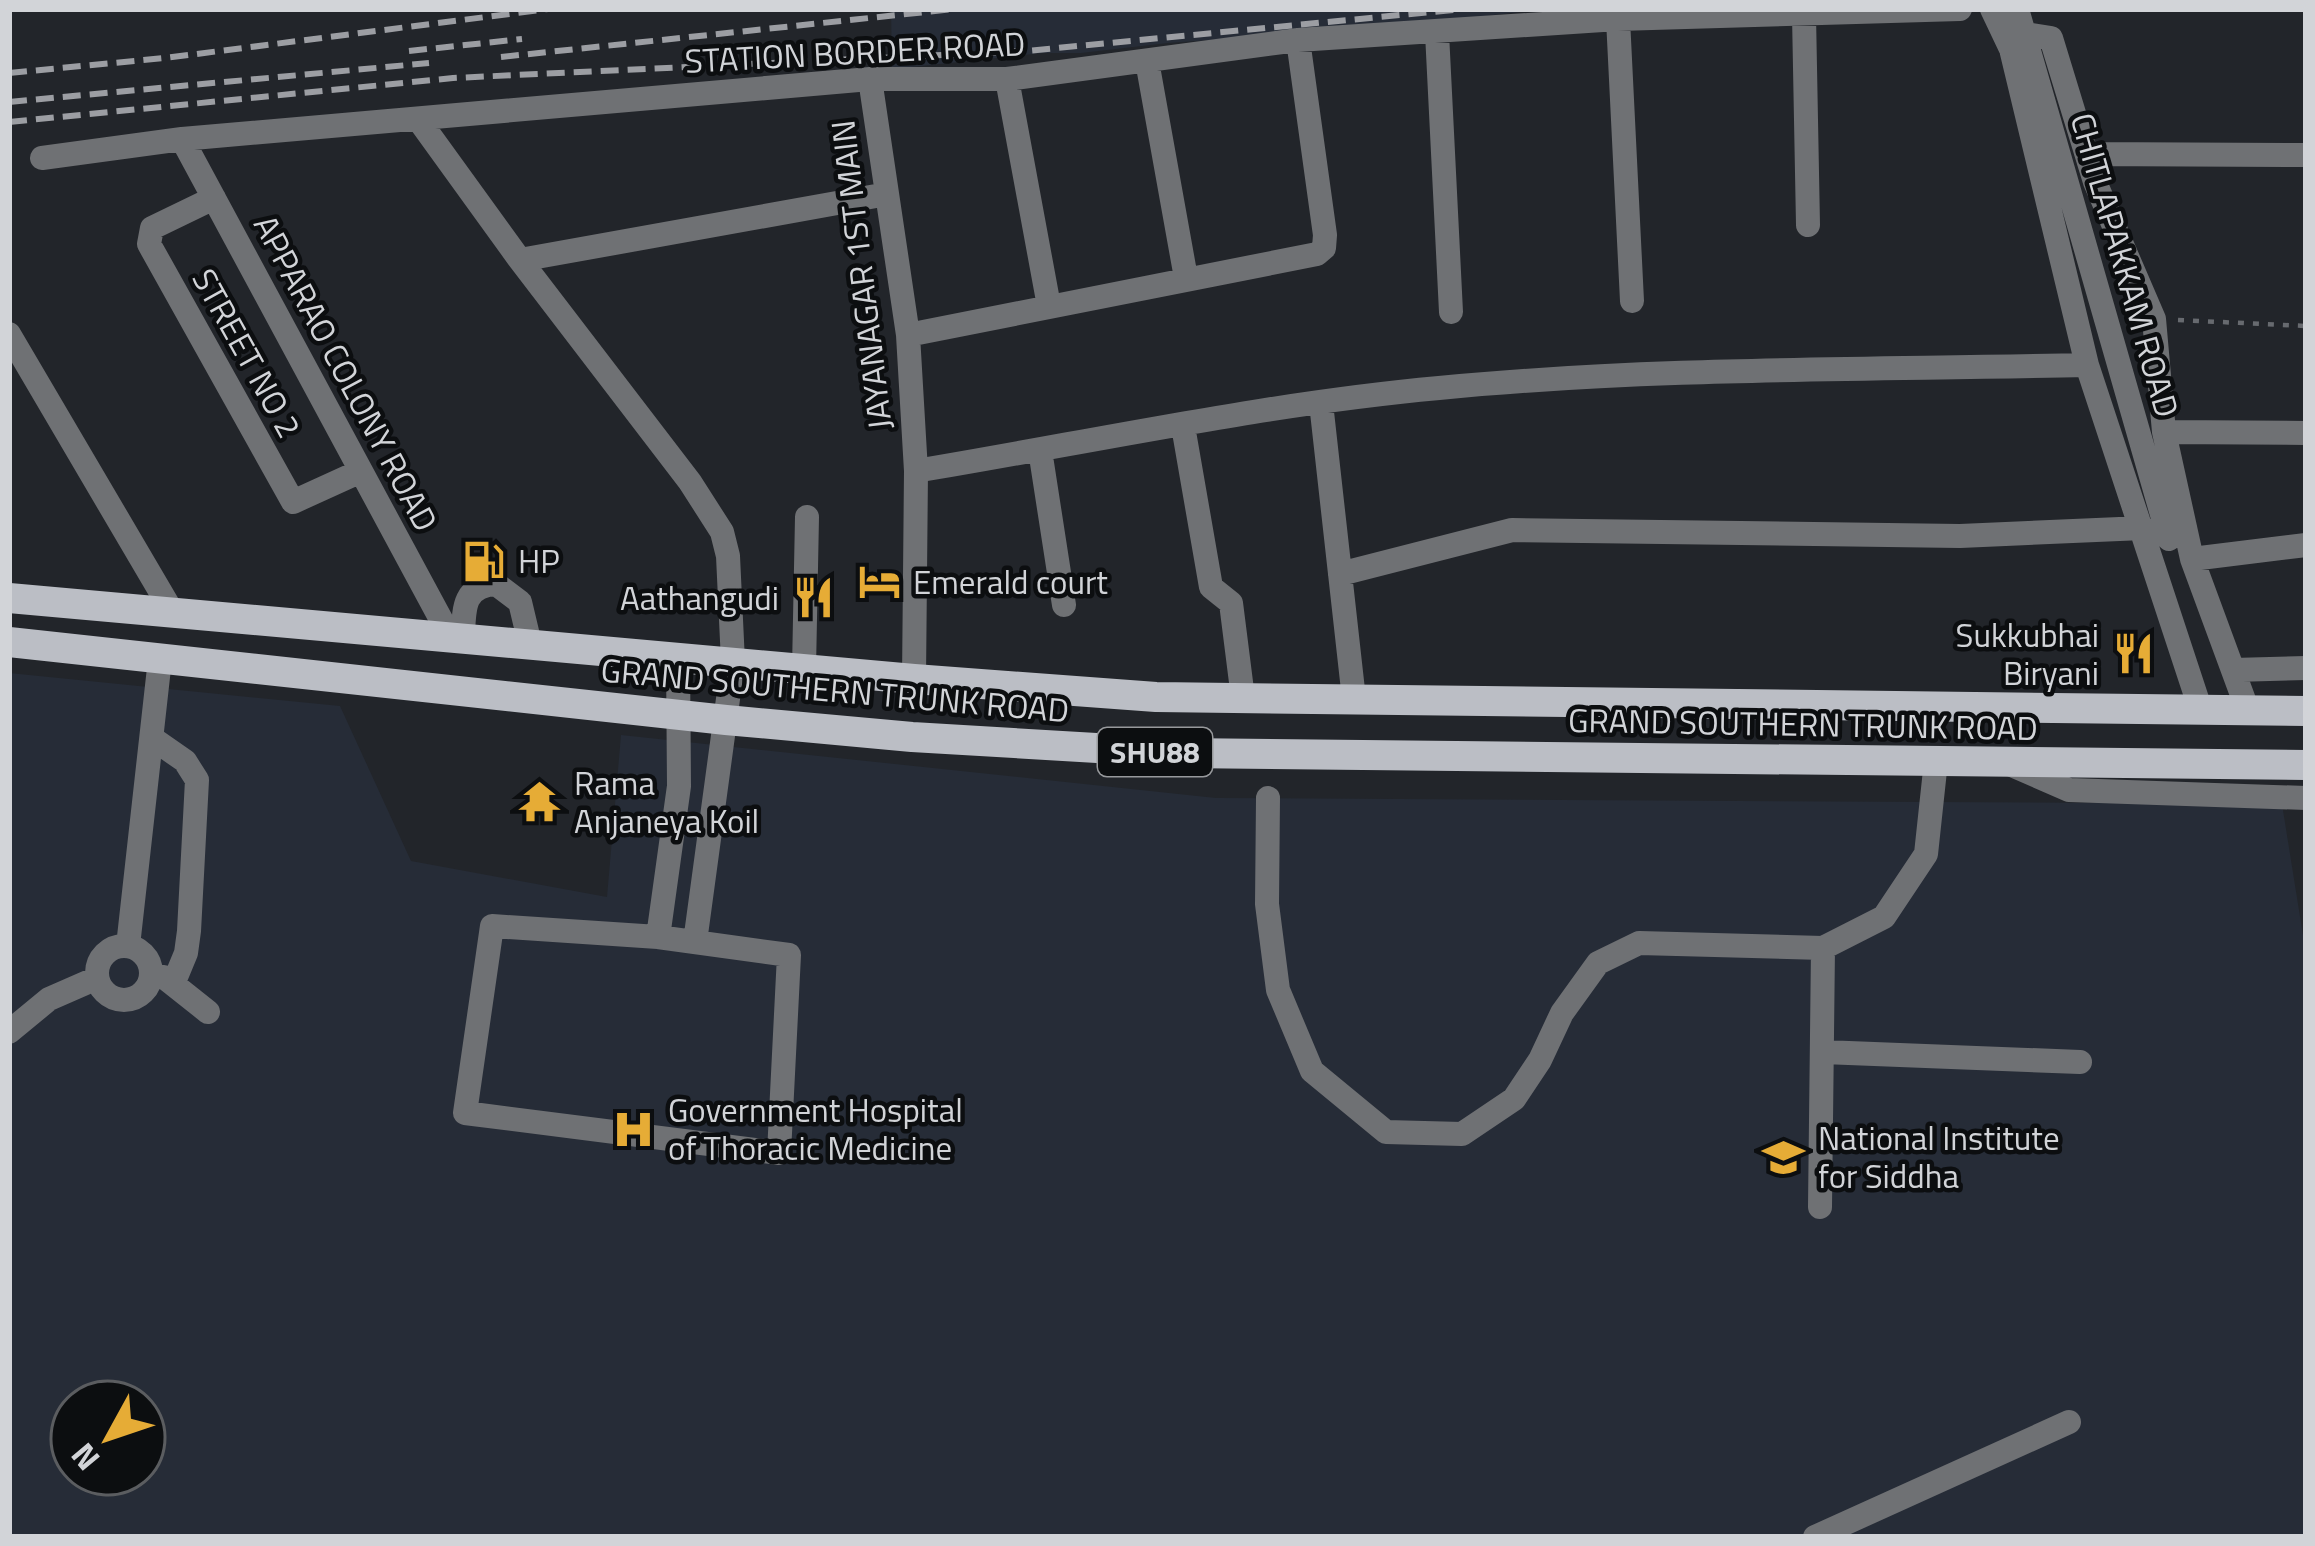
<svg xmlns="http://www.w3.org/2000/svg" width="2315" height="1546" font-family="'Titillium Web',sans-serif">
  <style>
    .built { fill: #262c37; fill-rule: evenodd }
    .lines { fill: none; stroke-linecap: round; stroke-linejoin: round }
    .path { stroke: #676a6f; stroke-width: 4.5; stroke-dasharray: 6 9; stroke-linecap: butt }
    .minor { stroke: #6f7174; stroke-width: 24 }
    .major { stroke: #bbbec5; stroke-width: 30 }
    .rail { stroke: #9c9ea3; stroke-width: 6; stroke-dasharray: 18 9; stroke-linecap: butt }
    .labels { text-anchor: middle; dominant-baseline: central; stroke-width: 9; stroke-linejoin: round; paint-order: stroke }
    .shield { fill: #0c0e10; stroke: #97999c; stroke-width: 3 }
    .shield-label { font-size: 30px; font-weight: bold; fill: #d2d4d8 }
    .street-label { font-size: 33px; fill: #d2d4d8; stroke: #0c0e10 }
    .poi-label { font-size: 33px; fill: #d2d4d8; stroke: #0c0e10; text-anchor: start }
  </style>
  <rect width="100%" height="100%" fill="#22252a"/>
  <path class="built" d="M891,9H1546L1391,27L1168,43L1081,53H1043L892,69Z
    M9,673L340,706L411,861L607,897L621,735L1216,798L2282,804L2306,954V1537H9ZM72,1402H144V1474H72Z"/>
  <g class="lines">
    <path class="path" d="M2178,320L2306,326"/>
    <path class="minor" d="M1992,9L2011,49
      M2017,9L2169,539
      M1804,15L1808,225
      M1618,19L1632,301
      M1437,33L1451,312
      M1147,61L1186,278
      M870,79L908,335L916,471L914,679
      M1007,79L1049,306
      M418,119L520,260L690,482L722,532L728,556L733,662L695,942
      M182,139L451,638
      M2087,154L2306,155
      M42,158L182,139L870,79H1007L1298,40L1618,19L1960,9
      M214,198L152,228L149,244L293,502L361,471
      M520,260L887,194
      M9,334L173,613
      M908,335L1317,254L1324,248L1325,235L1298,40
      M1321,403L1354,699
      M1183,426L1211,587L1231,603L1243,698
      M2164,432L2306,433
      M1040,450L1064,605
      M916,471C1090,442 1264,404 1439,388C1654,367 1872,370 2087,365
      M2192,559L2306,545
      M1340,574L1512,530L1960,536L2143,528
      M463,638C464,610 462,586 496,584L520,602L530,644
      M804,669L807,517
      M2233,670L2306,668
      M2201,711L2087,365L2011,49L2032,35L2051,38L2095,182L2154,319L2164,432L2192,559L2248,711
      M152,738L185,761L197,780L189,931L186,953L174,982
      M2014,766L2069,790L2306,798
      M1268,798L1267,904L1278,990L1312,1071L1386,1132L1462,1134L1514,1099L1540,1060L1562,1013L1598,963L1639,943L1823,948L1884,917L1926,854L1936,761
      M492,926L658,937L789,955L779,1153L465,1113Z
      M658,937L679,786L678,658
      M128,946L160,659
      M97 973a27 27 0 1 1 54 0a27 27 0 1 1-54 0Z
      M164,977L208,1012
      M9,1032L49,999L97,978
      M1823,1052L2080,1062
      M1820,1207L1823,948
      M1815,1537L2069,1422"/>
    <path class="major" d="M9,598L914,679L1156,697L2306,711
      M9,642L726,720L912,737L1181,753L2306,765"/>
    <path class="rail" d="M409,51L522,39
      M501,57L954,9
      M9,73L165,58L548,9
      M9,102L429,63
      M9,122L453,78L1026,51L1463,9"/>
  </g>
  <defs>
    <symbol id="fuel-bare" viewBox="-9 -9 18 18"><path d="M-5.5-6h7V0h2V4h1.3V-2.5L3-4.5l.8-.8L6-3V5H2.5V1h-1V6h-7ZM-4.2-4.7v3.2H.2V-4.7Z" fill="#e6ac36" stroke="#0c0e10" stroke-width="2.5" paint-order="stroke"/></symbol>
    <symbol id="hotel-bare" viewBox="-9 -9 18 18"><path d="M-6-4.5h1.5V1H6V5H4.5V3h-9V5H-6ZM-4 0a1.8 1.8 0 1 1 3.6 0ZM.5 0V-2.5h3Q6-2.5 6 0Z" fill="#e6ac36" stroke="#0c0e10" stroke-width="2.5" paint-order="stroke"/></symbol>
    <symbol id="restaurant-bare" viewBox="-9 -9 18 18"><path d="M-5-6h1v4h1v-4h1v4h1v-4h1v5L-1.5 .5V6h-2V.5L-5-1ZM5-6V6H3V1.5H1.5Q1.5-4 5-6Z" fill="#e6ac36" stroke="#0c0e10" stroke-width="2.5" paint-order="stroke"/></symbol>
    <symbol id="temple-bare" viewBox="-9 -9 18 18"><path d="M0-6L5-2H3V0L6.5 2.5H4V6H1.5V3h-3V6H-4V2.5H-6.5L-3 0V-2H-5Z" fill="#e6ac36" stroke="#0c0e10" stroke-width="2.5" paint-order="stroke"/></symbol>
    <symbol id="hospital-bare" viewBox="-9 -9 18 18"><path d="M-5-5h3v3.5h4V-5h3V5h-3V1.5h-4V5h-3Z" fill="#e6ac36" stroke="#0c0e10" stroke-width="2.5" paint-order="stroke"/></symbol>
    <symbol id="university-bare" viewBox="-9 -9 18 18"><path d="M0-5L7-2L0 1L-7-2ZM-4 1L0 2.5L4 1V4Q0 6-4 4Z" fill="#e6ac36" stroke="#0c0e10" stroke-width="2.5" paint-order="stroke"/></symbol>
  </defs>
  <g fill-rule="evenodd">
    <use href="#fuel-bare" x="454" y="532" width="59" height="59"/>
    <use href="#hotel-bare" x="850" y="552" width="59" height="59"/>
    <use href="#restaurant-bare" x="784" y="568" width="59" height="59"/>
    <use href="#restaurant-bare" x="2104" y="624" width="59" height="59"/>
    <use href="#temple-bare" x="510" y="772" width="59" height="59"/>
    <use href="#hospital-bare" x="604" y="1100" width="59" height="59"/>
    <use href="#university-bare" x="1754" y="1128" width="59" height="59"/>
  </g>
  <g class="labels">
    <rect class="shield" x="1098" y="728" width="114" height="48" rx="9"/>
    <g class="shield-label">
      <text x="1155" y="752">SHU88</text>
    </g>
    <g class="street-label">
      <text transform="translate(855 52) rotate(-3)">STATION BORDER ROAD</text>
      <text transform="translate(2125 265) rotate(74)">CHITLAPAKKAM ROAD</text>
      <text transform="translate(861 275) rotate(-97)">JAYANAGAR 1ST MAIN</text>
      <text transform="translate(247 353) rotate(61)">STREET NO 2</text>
      <text transform="translate(346 373) rotate(62)">APPARAO COLONY ROAD</text>
      <text transform="translate(835 690) rotate(5)">GRAND SOUTHERN TRUNK ROAD</text>
      <text transform="translate(1803 724) rotate(1)">GRAND SOUTHERN TRUNK ROAD</text>
    </g>
    <g class="poi-label">
      <text x="518" y="561">HP</text>
      <text x="913" y="582">Emerald court</text>
      <text x="779" y="598" text-anchor="end">Aathangudi</text>
      <text x="2099" y="635" text-anchor="end">Sukkubhai<tspan x="2099" dy="38">Biryani</tspan></text>
      <text x="574" y="783">Rama<tspan x="574" dy="38">Anjaneya Koil</tspan></text>
      <text x="668" y="1110">Government Hospital<tspan x="668" dy="38">of Thoracic Medicine</tspan></text>
      <text x="1818" y="1138">National Institute<tspan x="1818" dy="38">for Siddha</tspan></text>
    </g>
  </g>
  <rect width="2315" height="1546" fill="none" stroke="#d2d4d8" stroke-width="24"/>
  <g transform="translate(108 1438) rotate(230)"><circle r="57" fill="#0c0e10" stroke="#5b5d60" stroke-width="3"/>
  <path d="M0-9L21 45L0 30L-21 45Z" fill="#e6ac36"/>
  <text y="-18" font-size="33" font-weight="bold" text-anchor="middle" fill="#d2d4d8">N</text>
  </g>
</svg>
